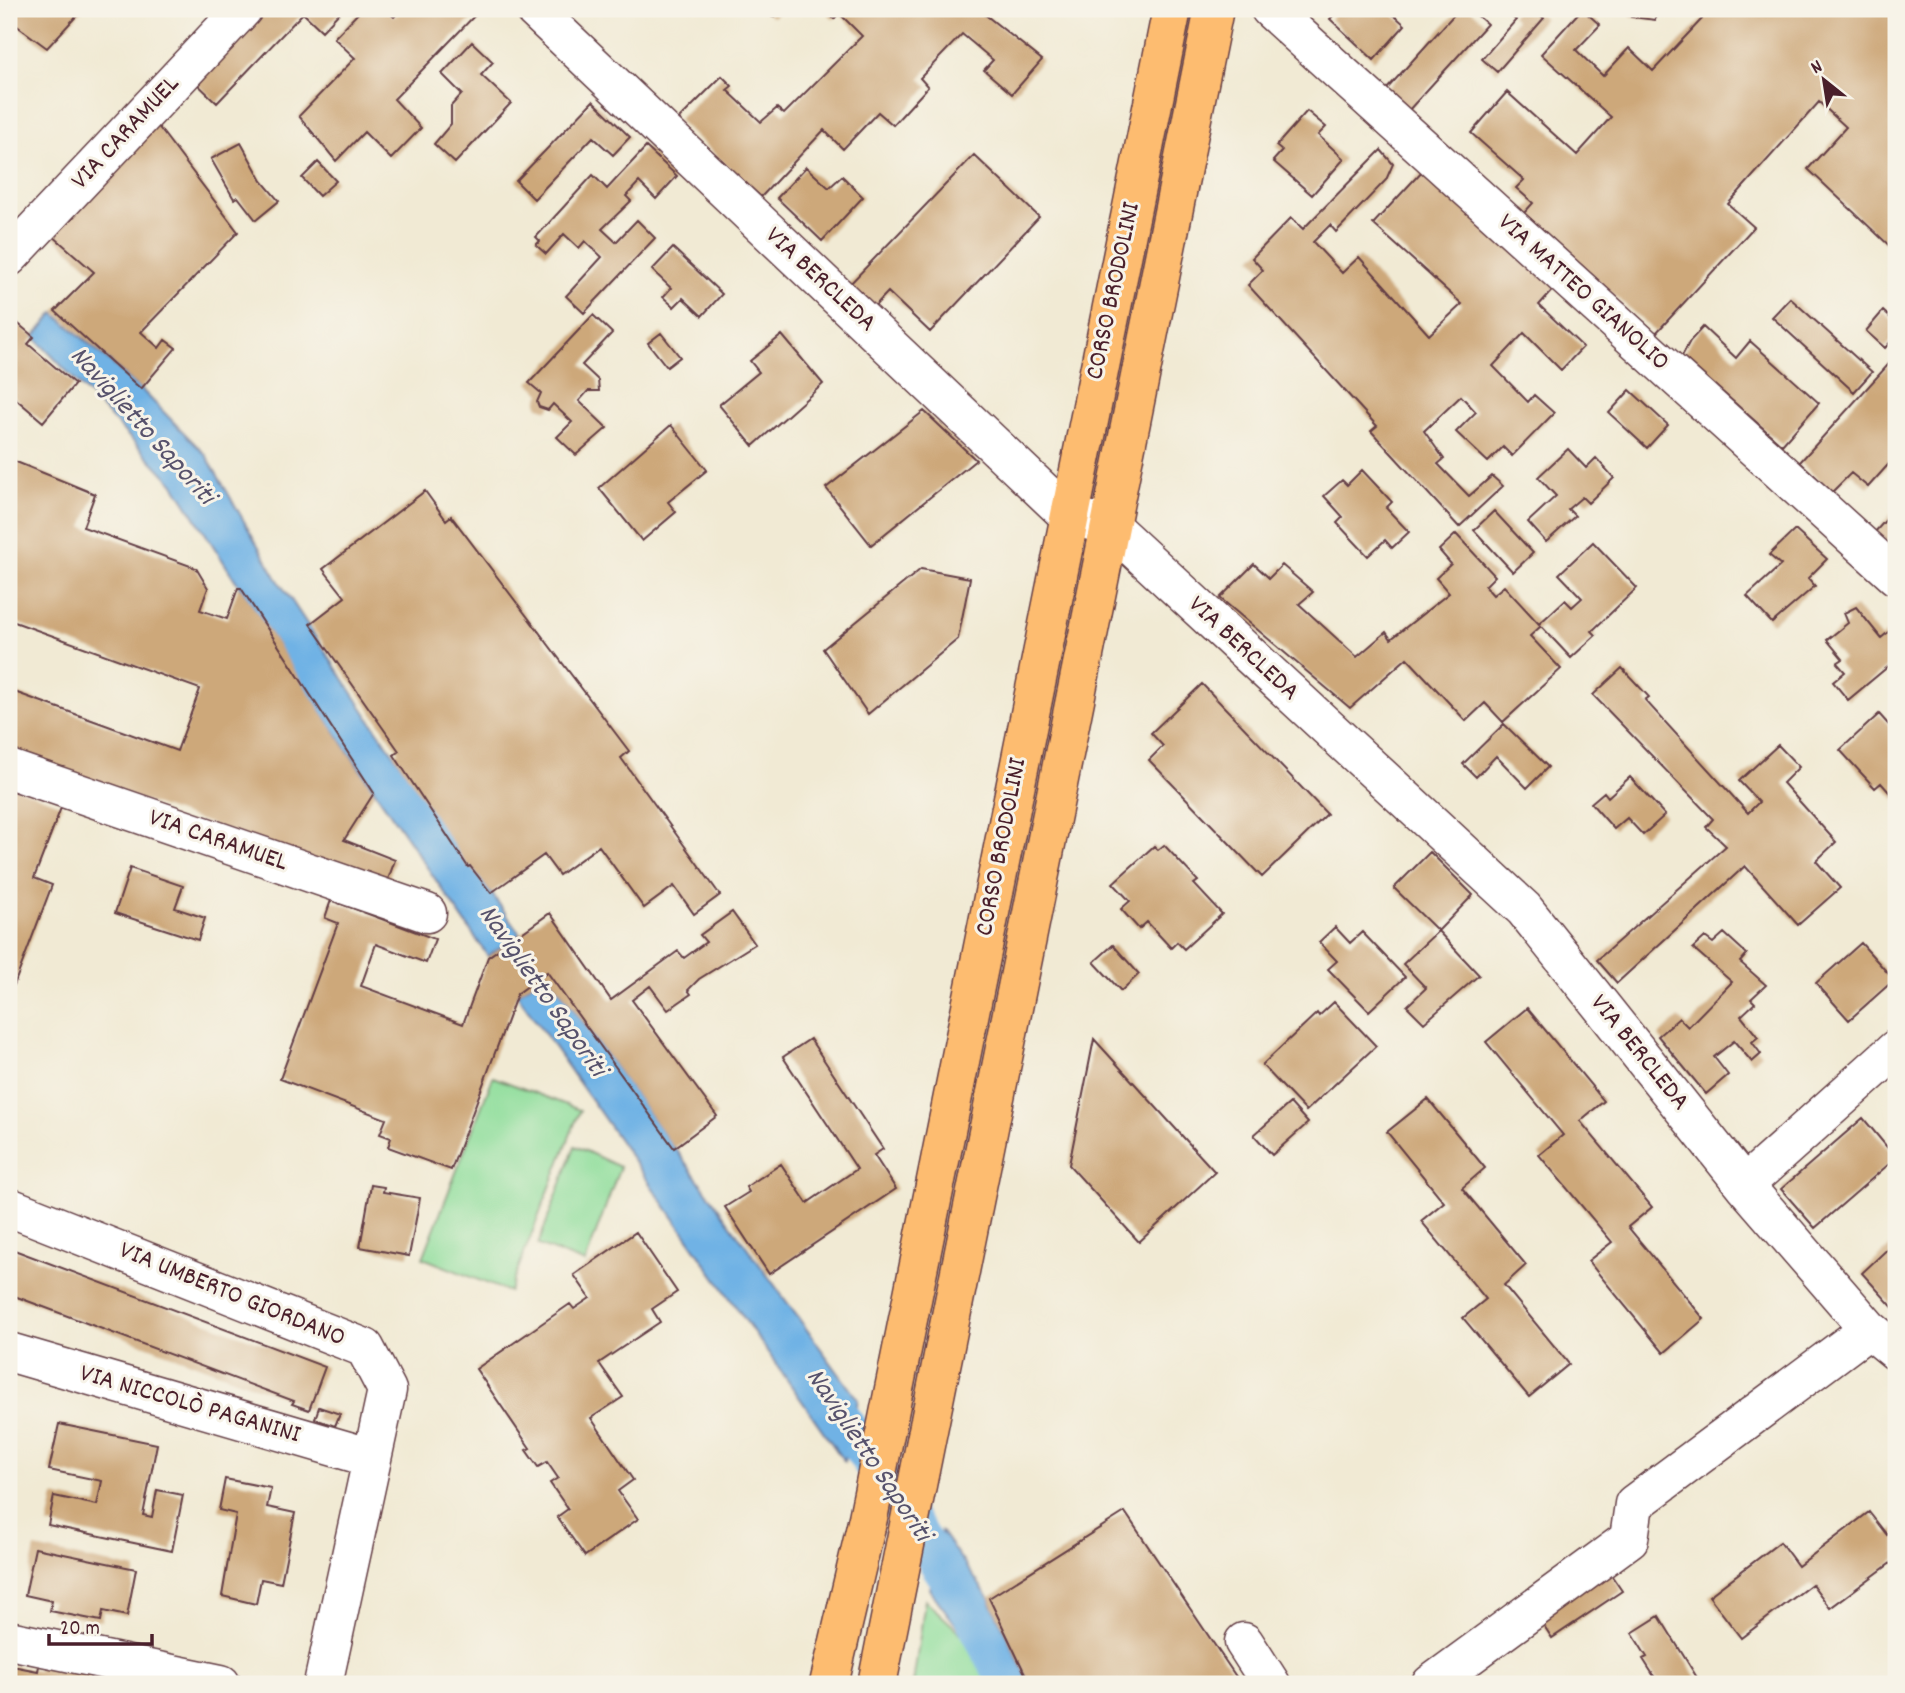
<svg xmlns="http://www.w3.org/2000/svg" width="1905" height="1693" font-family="Dekko,sans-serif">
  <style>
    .green { fill: #90de9c; stroke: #6d7e64; stroke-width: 2 }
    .water { fill: #70b2e5; stroke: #5d6888; stroke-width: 2 }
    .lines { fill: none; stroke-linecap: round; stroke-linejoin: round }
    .canal { stroke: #70b2e5; stroke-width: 37 }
    .building { fill: #cda87a }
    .minor-casing { stroke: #633d44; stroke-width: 41 }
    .major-casing { stroke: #633d44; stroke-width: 41 }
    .minor { stroke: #fff; stroke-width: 38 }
    .major { stroke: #fdbc70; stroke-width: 38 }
    .labels { text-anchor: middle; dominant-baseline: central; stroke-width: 6; stroke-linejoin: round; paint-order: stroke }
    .street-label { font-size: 26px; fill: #4a1f2b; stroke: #f7f3e8 }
    .water-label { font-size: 28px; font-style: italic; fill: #57526c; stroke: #f7f3e8 }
  </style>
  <rect width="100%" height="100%" fill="#f7f3e8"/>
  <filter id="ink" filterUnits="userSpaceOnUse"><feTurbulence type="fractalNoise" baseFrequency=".0143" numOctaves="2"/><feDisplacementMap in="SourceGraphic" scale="14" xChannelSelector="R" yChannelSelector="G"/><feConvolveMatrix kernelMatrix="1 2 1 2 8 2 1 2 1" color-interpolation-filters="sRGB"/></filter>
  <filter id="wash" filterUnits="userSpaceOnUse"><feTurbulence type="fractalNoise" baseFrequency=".00686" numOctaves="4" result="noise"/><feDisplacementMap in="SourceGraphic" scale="28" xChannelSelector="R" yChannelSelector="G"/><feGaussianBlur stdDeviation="1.57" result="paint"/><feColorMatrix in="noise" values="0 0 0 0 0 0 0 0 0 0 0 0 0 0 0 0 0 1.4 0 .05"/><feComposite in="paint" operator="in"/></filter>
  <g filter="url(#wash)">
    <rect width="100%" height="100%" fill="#f1ead4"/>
    <path class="green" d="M493,1077L580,1110L509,1292L423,1258Z
      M575,1146L620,1167L585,1263L538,1245Z
      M925,1600L966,1638L989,1684H913Z"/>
    <path class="water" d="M54,313L141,389L206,455L276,577L377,730L520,934L488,956L309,695L173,483L34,337Z
      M547,972L858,1400L844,1461L517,994Z
      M941,1531L989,1598L1030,1684H989L966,1638L929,1589Z"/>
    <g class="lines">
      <path class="canal" d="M823,1390L970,1612L1007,1684"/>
    </g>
    <g id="blocks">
      <path class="building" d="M9,9H83L47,48L9,20Z
        M253,9H343L322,31L303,13L217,103L189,76Z
        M362,9H385L394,17L402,9H481L394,99L421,128L391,159L364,132L336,161L299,116L355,58L334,38Z
        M758,9H783L773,17Z
        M823,9H978L1042,60L1012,94L984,70L993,60L962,34L920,78L928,87L893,125L878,112L843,149L824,130L761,197L678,120L722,76L732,86L727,90L761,122L777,108L784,114L862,36L839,13L834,19Z
        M1339,9H1387L1405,25L1374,60L1330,19Z
        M1459,9H1470L1487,24L1408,111L1386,90Z
        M1518,9H1533L1544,18L1497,72L1482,59L1516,20L1511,16Z
        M1582,9L1600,25L1576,50L1603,76L1629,48L1653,71L1702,19L1703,9H1896V252L1808,169L1846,127L1819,102L1728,204L1754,227L1656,333L1524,213L1533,203L1516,188L1524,180L1471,133L1507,92L1577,155L1611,117L1541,54Z
        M1632,9H1656L1655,20L1631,17Z
        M472,42L493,62L481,75L511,103L455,163L434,144L451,124V106L462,94L442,74Z
        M593,101L630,137L613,155L593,137L534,199L516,181Z
        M1307,111L1326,127L1318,135L1344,159L1312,195L1273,161L1282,151L1276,146Z
        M151,117L238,232L141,332L159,348L165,340L176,348L141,389L55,311L94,272L44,228Z
        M241,143L262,181L279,201L256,220L238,197L234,199L211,159Z
        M646,147L677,176L656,199L639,182L626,196L631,201L602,229L616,242L637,220L655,238L584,313L566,296L602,257L585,241L579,248L564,234L546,254L536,245L540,241L536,237L593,175L607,189Z
        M1381,150L1393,164L1386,180L1336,232L1330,225L1313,242L1342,273L1359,257L1429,335L1462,304L1373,224L1425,168L1556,286L1539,305L1583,347L1561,370L1524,333L1493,366L1528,402L1534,395L1554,413L1512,456L1503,447L1488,462L1456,432L1476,412L1461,396L1424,431L1444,459L1438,464L1469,496L1492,476L1503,486L1459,527L1371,431L1377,426L1248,285L1263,270L1252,258L1291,218L1303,229Z
        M974,155L1039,217L930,332L888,292L871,310L847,287Z
        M318,162L336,181L319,196L302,178Z
        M806,167L829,188L842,176L863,197L822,241L777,198Z
        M673,248L722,294L702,316L683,298L674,307L663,297L671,288L652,270Z
        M1790,298L1872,372L1854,392L1772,317Z
        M1883,311L1896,323V336L1885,348L1866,331Z
        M593,315L612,333L582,365L598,380L599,391H588L579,401L607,428L576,455L557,437L572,422L553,404L548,410L539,407L537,402L541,393L529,383Z
        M9,316L34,337L28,344L75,384L43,422L9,393Z
        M1703,327L1736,358L1750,341L1819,403L1782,445L1682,356L1690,341Z
        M661,333L680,357L667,367L648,343Z
        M782,335L823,384L753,446L719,405L759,372L750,361Z
        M1896,356V456L1868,487L1851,473L1832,492L1800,462Z
        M1630,390L1668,425L1647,448L1609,413Z
        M924,411L976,460L871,545L826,488Z
        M671,425L707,470L668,502L676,512L642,541L599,488Z
        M1568,449L1586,468L1596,458L1614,478L1588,503L1582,497L1568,509L1575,516L1546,542L1528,522L1556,496L1538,477Z
        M9,459L95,494L83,527L196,568L208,588L200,610L227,619L238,588H241L374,793L344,840L395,860L386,885L9,754V690L177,751L200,689L9,620Z
        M1362,470L1392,502L1386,508L1409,532L1392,548L1385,540L1368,556L1337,523L1343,517L1324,496L1342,480L1347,485Z
        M425,491L446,520L451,516L629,751L621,758L720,895L694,914L674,886L644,908L599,846L559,875L544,855L491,893L470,866L468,867L394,755L399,751L310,624L345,597L323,569Z
        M1494,511L1533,553L1513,572L1474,530Z
        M1891,514L1896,518V553L1874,533Z
        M1795,530L1827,559L1808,578L1815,586L1772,623L1747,596L1781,565L1769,555Z
        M1456,534L1495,576L1485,586L1493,595L1504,586L1539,624L1565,600L1572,607L1582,598L1559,574L1593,542L1637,588L1592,631L1596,635L1571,658L1541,626L1530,636L1561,669L1503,722L1485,703L1466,721L1407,658L1350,708L1220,598L1254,564L1269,578L1282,565L1313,592L1299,604L1357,657L1386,632L1391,639L1449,593L1436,578L1451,564L1439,550Z
        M921,569L970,578L958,639L868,714L823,649Z
        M1856,607L1881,638L1892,629L1896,634V660L1848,700L1833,682L1845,672L1837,663L1843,659L1827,640L1848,623L1844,613Z
        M1622,668L1649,697L1645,700L1748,813L1759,802L1739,781L1778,745L1799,767L1783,783L1836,842L1816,861L1840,888L1798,925L1745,866L1617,983L1597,960L1726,846L1706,827L1713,819L1593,695Z
        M1202,684L1327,814L1262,877L1149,760L1163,746L1151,733Z
        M1879,714L1896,733V800L1881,783L1875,788L1840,750Z
        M1504,724L1548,767L1527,788L1496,756L1476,777L1463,764Z
        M1630,777L1665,815L1643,835L1627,818L1614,829L1591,803L1604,792L1608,797Z
        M9,785L62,805L34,878L52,885L14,985L9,983Z
        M1164,845L1198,881L1194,884L1222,914L1184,949L1177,942L1171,948L1147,922L1139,929L1121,909L1130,901L1113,883L1154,846L1158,850Z
        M1430,852L1473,895L1438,931L1479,975L1424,1023L1407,1006L1426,988L1403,964L1438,931L1394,888Z
        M130,868L183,886L175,908L205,918L198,940L115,913Z
        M331,900L435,939L426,963L376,944L361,986L463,1024L488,957L550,913L611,1000L678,951L684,958L706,942L700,935L732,912L755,944L699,979L688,990L691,994L668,1010L650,986L632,1000L717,1116L674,1148L547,972L517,994L451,1170L388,1147L391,1138L380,1134L386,1119L280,1079L338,923L325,918Z
        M1335,927L1350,943L1362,932L1405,977L1369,1011L1328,969L1337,961L1319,942Z
        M1724,933L1747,954L1740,962L1766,985L1751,999L1755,1003L1741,1016L1758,1037L1752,1042L1761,1054L1752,1062L1734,1041L1714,1057L1728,1075L1706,1094L1658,1036L1679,1018L1688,1027L1732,982L1693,948L1705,937L1713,943Z
        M1861,943L1894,980L1849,1020L1816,983Z
        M1113,945L1139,974L1121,991L1094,962Z
        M1334,1002L1376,1046L1306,1111L1262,1065L1317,1013L1319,1016Z
        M1527,1008L1604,1101L1580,1121L1652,1207L1628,1227L1704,1319L1664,1353L1588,1261L1612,1242L1539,1155L1563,1135L1486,1042Z
        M810,1039L883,1149L874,1155L896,1189L769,1274L725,1207L749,1192L746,1187L781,1164L807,1203L857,1169L783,1057Z
        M1094,1039L1215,1172L1139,1242L1069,1165Z
        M1428,1099L1485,1168L1462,1188L1526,1265L1504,1285L1569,1364L1529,1397L1463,1318L1486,1299L1421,1221L1444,1202L1387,1132Z
        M1290,1103L1308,1123L1272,1155L1254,1135Z
        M1863,1118L1896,1158L1815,1228L1781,1189Z
        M371,1185L384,1187L383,1192L420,1198L409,1256L360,1247Z
        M636,1232L677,1292L652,1309L660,1322L599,1363L623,1397L591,1418L633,1480L618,1491L638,1519L585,1556L557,1517L568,1509L550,1483L558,1478L547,1462L538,1467L526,1450L530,1448L476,1369L570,1304L574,1309L590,1298L574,1275Z
        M1896,1241V1311L1862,1273Z
        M9,1248L325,1367L309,1410L292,1404L294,1401L9,1294Z
        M319,1407L340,1414L335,1426L315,1419Z
        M59,1424L157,1444L143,1515L152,1517L157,1490L183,1495L172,1551L48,1525L54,1496L97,1505L102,1481L49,1470Z
        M225,1479L271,1488L267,1507L295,1513L281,1583L261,1579L256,1604L222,1596L236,1514L219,1510Z
        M1125,1512L1218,1650L1241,1684H1030L989,1598Z
        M1869,1512L1887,1535L1896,1528V1559L1830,1608L1812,1584L1741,1638L1709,1596L1780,1542L1798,1566Z
        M35,1548L136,1569L127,1616L103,1611L101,1621L50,1611L52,1601L25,1595Z
        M1605,1566L1622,1591L1552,1638L1535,1612Z
        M1659,1616L1701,1684H1659L1643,1659L1647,1657L1632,1633Z
        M40,1661L91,1671L90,1681L99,1684H9L12,1666L38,1671Z"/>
    </g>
  </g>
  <g filter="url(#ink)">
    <use href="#blocks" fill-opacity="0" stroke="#633d44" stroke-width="2"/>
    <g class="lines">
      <defs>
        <path id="minor" d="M534,9L1069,516L1109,525L1524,909L1744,1185L1869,1329L1896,1351
          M1270,9L1896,576
          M9,257L243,9
          M9,769L427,913
          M1744,1185L1896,1049
          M9,1207L365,1348L387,1390L323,1684
          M9,1352L372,1458
          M9,1640L221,1684
          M1244,1642L1271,1684
          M1431,1684L1629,1539L1634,1504L1869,1329"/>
        <path id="major" d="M829,1684L868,1518L1172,9
          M877,1684L1214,9"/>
      </defs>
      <use href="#minor" class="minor-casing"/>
      <use href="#major" class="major-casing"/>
      <use href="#minor" class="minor"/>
      <use href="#major" class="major"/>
    </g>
  </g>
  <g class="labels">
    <g class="street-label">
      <text transform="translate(126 133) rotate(-47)">VIA CARAMUEL</text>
      <text transform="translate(820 280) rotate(43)">VIA BERCLEDA</text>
      <text transform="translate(1114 291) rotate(-78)">CORSO BRODOLINI</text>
      <text transform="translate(1583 293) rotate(42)">VIA MATTEO GIANOLIO</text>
      <text transform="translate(1243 649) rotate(43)">VIA BERCLEDA</text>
      <text transform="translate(218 841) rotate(19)">VIA CARAMUEL</text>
      <text transform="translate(1002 847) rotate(-79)">CORSO BRODOLINI</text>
      <text transform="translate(1639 1053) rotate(51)">VIA BERCLEDA</text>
      <text transform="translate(232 1295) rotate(22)">VIA UMBERTO GIORDANO</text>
      <text transform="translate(190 1405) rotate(16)">VIA NICCOLÒ PAGANINI</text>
    </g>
    <g class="water-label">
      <text transform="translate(141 427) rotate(48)">Naviglietto Saporiti</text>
      <text transform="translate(541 992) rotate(55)">Naviglietto Saporiti</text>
      <text transform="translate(867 1456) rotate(56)">Naviglietto Saporiti</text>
    </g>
  </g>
  <rect width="1905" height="1693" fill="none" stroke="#f7f3e8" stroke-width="35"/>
  <g transform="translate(1824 80) rotate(330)" stroke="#f7f3e8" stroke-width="5" paint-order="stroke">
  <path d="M0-5L12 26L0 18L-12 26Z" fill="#4a1f2b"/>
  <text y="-10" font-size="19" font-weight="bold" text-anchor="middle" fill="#4a1f2b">N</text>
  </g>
  <path d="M49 1634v10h103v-10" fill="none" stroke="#4a1f2b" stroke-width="3.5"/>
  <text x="60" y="1634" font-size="21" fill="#4a1f2b" stroke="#f7f3e8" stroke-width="5" paint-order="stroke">20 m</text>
</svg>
